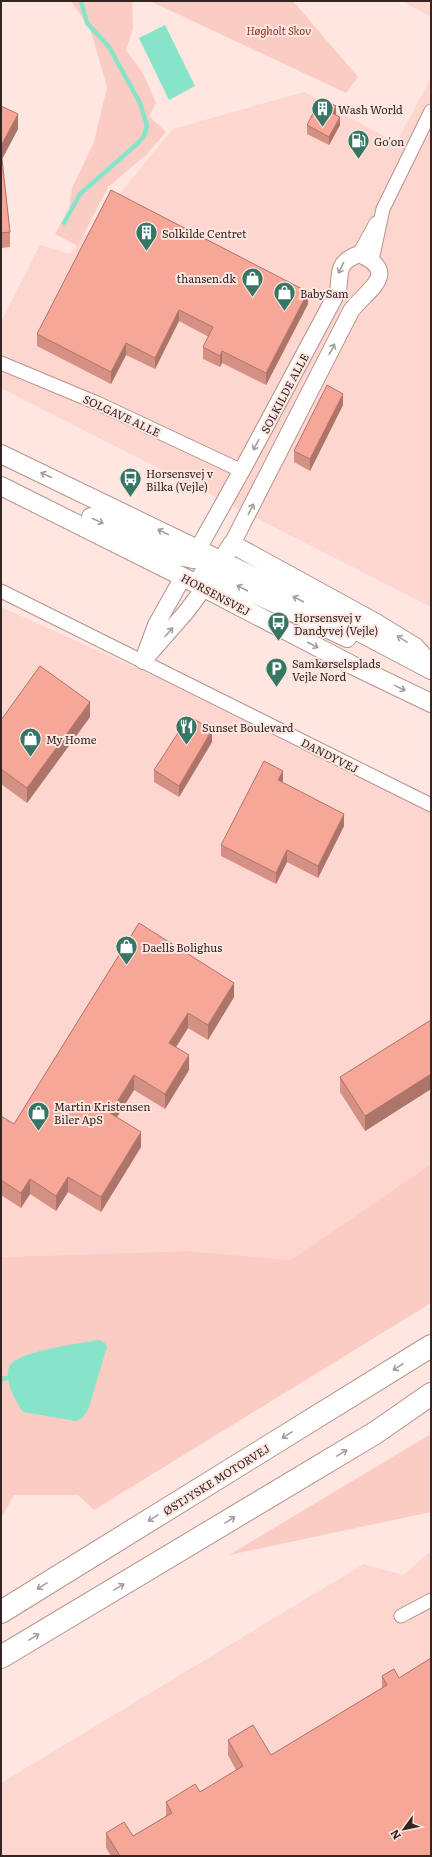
<svg xmlns="http://www.w3.org/2000/svg" width="432" height="1857" font-family="Literata,serif">
  <style>
    .built { fill: #fdd6cf }
    .green { fill: #fbccc3 }
    .water { fill: #87e4c9 }
    .lines { fill: none; stroke-linecap: round; stroke-linejoin: round }
    .stream { stroke: #87e4c9; stroke-width: 4.5 }
    .minor-casing { stroke: #b6928b; stroke-width: 15 }
    .tertiary-casing { stroke: #b6928b; stroke-width: 18 }
    .secondary-casing { stroke: #b6928b; stroke-width: 20 }
    .motorway-casing { stroke: #b6928b; stroke-width: 24 }
    .minor { stroke: #fff; stroke-width: 13 }
    .tertiary { stroke: #fff; stroke-width: 16 }
    .secondary { stroke: #fff; stroke-width: 18 }
    .motorway { stroke: #fff; stroke-width: 22 }
    .wall { fill: #d49083 }
    .shaded-wall { fill: #ad756a }
    .building { fill: #f7a798; stroke: #ad756a }
    .oneway { stroke: #a49d9c }
    .labels { text-anchor: middle; dominant-baseline: central; stroke-width: 4; stroke-linejoin: round; paint-order: stroke }
    .park-label { font-size: 11px; font-style: italic; fill: #903326; stroke: #fee6e1 }
    .poi-label { font-size: 11px; fill: #342523; stroke: #fee6e1; text-anchor: start }
    .street-label { font-size: 11px; fill: #342523; stroke: #fee6e1 }
  </style>
  <rect width="100%" height="100%" fill="#fee6e1"/>
  <path class="built" d="M402,1H431V17Z
    M431,78V607L1,388V322L40,245L70,254L173,129L304,92L396,143Z
    M1,607L431,801V1164L291,1260L188,1251L1,1257Z
    M431,1551V1856H1V1783L364,1564L403,1575Z"/>
  <path class="green" d="M71,1H132L133,29L126,50L143,73L156,103L149,116L166,132L146,155L108,187L78,246L55,234L69,209L72,188L94,142L107,87L90,28Z
    M150,1H293L358,77L346,93Z
    M431,1164V1303L94,1510L78,1495H14L1,1519V1257L188,1251L291,1260Z
    M431,1434V1512L229,1555Z"/>
  <path class="water" d="M165,25L195,86L169,100L139,38Z
    M99,1340L106,1344L107,1347L88,1410L82,1418L76,1421L23,1412C15,1400 4,1381 9,1367C16,1351 82,1343 99,1340Z"/>
  <g class="lines">
    <path class="stream" d="M64,223L80,194L137,144L144,136L147,126L140,103L109,47L87,23L81,1
      M1,1379L7,1378"/>
    <defs>
      <path id="minor" d="M359,254L376,223
        M372,260L383,209L431,111
        M1,363L97,403L242,471
        M1,591L431,805
        M401,1616L431,1600"/>
      <path id="tertiary" d="M198,549L247,461L338,291C341,271 336,263 359,254C402,273 366,290 351,311L232,544
        M146,652L156,625L183,577
        M143,661L186,612L204,588"/>
      <path id="secondary" d="M1,454L253,576L431,670
        M1,486L183,577L352,665L431,703
        M91,517L166,553L193,559L210,560
        M202,575L213,574L347,638
        M204,588L232,544L376,623L415,647L431,665"/>
      <path id="motorway" d="M1,1612L431,1346
        M1,1657L375,1433L431,1394"/>
    </defs>
    <use href="#minor" class="minor-casing"/>
    <use href="#tertiary" class="tertiary-casing"/>
    <use href="#secondary" class="secondary-casing"/>
    <use href="#motorway" class="motorway-casing"/>
    <use href="#minor" class="minor"/>
    <use href="#tertiary" class="tertiary"/>
    <use href="#secondary" class="secondary"/>
    <use href="#motorway" class="motorway"/>
  </g>
  <path class="wall" d="M1,106L18,129L2,159L10,232V247L1,248Z
    M336,114L340,125L329,145L307,134V125Z
    M111,190L308,304L266,385L222,363L220,367L203,359V347L209,337L179,321L155,369L126,355L111,384L37,346V334Z
    M343,405L310,471L294,462V451Z
    M90,717L27,803L1,784V720Z
    M212,742L179,797L154,782V770Z
    M283,783L344,826L318,878L287,862L276,884L221,856V845Z
    M139,923L234,997L208,1040L188,1028L176,1047L189,1070L165,1109L134,1090L117,1117L141,1147L101,1212L68,1192L56,1211L30,1194L21,1208L1,1195V1116L14,1124Z
    M431,1020V1089L365,1131L340,1092V1077Z
    M394,1669L431,1856H111L106,1848V1833L133,1836L166,1816V1802L200,1792L236,1770L228,1755V1740L271,1755L382,1688V1676Z"/>
  <path class="shaded-wall" d="M336,106V114L332,121V113Z
    M18,114V129L1,161V146Z
    M340,117V125L329,145V137Z
    M308,292V304L266,385V373Z
    M179,310V321L155,369V358Z
    M126,343V355L111,384V372Z
    M222,351V363L220,367V356Z
    M343,394V405L310,471V459Z
    M90,702V717L27,803V788Z
    M212,730V742L179,797V786Z
    M283,771V782L278,780Z
    M344,814V826L318,878V866Z
    M287,850V862L276,884V873Z
    M234,983V997L208,1040V1025Z
    M188,1013V1028L169,1058V1043Z
    M189,1055V1070L165,1109V1094Z
    M431,1074V1089L365,1131V1116Z
    M134,1075V1090L110,1128V1113Z
    M141,1132V1147L101,1212V1197Z
    M68,1177V1192L56,1211V1196Z
    M30,1179V1194L21,1208V1193Z"/>
  <path class="building" d="M321,98L336,106L332,113L340,117L329,137L307,125Z
    M1,106L18,114L1,146Z
    M1,150L10,232L1,233Z
    M111,190L308,292L266,373L222,351L220,356L203,347L213,327L179,310L155,358L126,343L111,372L37,334Z
    M327,385L343,394L310,459L294,451Z
    M40,666L90,702L27,788L1,769V720Z
    M189,716L212,730L179,786L154,770Z
    M264,761L283,771L278,780L344,814L318,866L287,850L276,873L221,845Z
    M139,923L234,983L208,1025L188,1013L169,1043L189,1055L165,1094L134,1075L110,1113L141,1132L101,1197L68,1177L56,1196L30,1179L21,1193L1,1180V1116L14,1124Z
    M431,1020V1074L365,1116L340,1077Z
    M431,1658V1856H120L106,1833L124,1822L133,1836L172,1813L166,1802L195,1784L200,1792L243,1766L228,1740L253,1725L271,1755L387,1685L382,1676L394,1669L399,1678Z"/>
  <defs><path id="oneway-shaft" d="M-6 0H5M1.5-3L5.5 0L1.5 3" fill="none" stroke-width="1.6" stroke-linecap="round" stroke-linejoin="round"/></defs>
  <g class="oneway">
    <use href="#oneway-shaft" transform="translate(341 268) rotate(115)"/>
    <use href="#oneway-shaft" transform="translate(332 349) rotate(-63)"/>
    <use href="#oneway-shaft" transform="translate(256 445) rotate(118)"/>
    <use href="#oneway-shaft" transform="translate(46 475) rotate(-155)"/>
    <use href="#oneway-shaft" transform="translate(251 509) rotate(-63)"/>
    <use href="#oneway-shaft" transform="translate(98 521) rotate(25)"/>
    <use href="#oneway-shaft" transform="translate(163 532) rotate(-154)"/>
    <use href="#oneway-shaft" transform="translate(242 588) rotate(-152)"/>
    <use href="#oneway-shaft" transform="translate(298 599) rotate(-152)"/>
    <use href="#oneway-shaft" transform="translate(169 632) rotate(-48)"/>
    <use href="#oneway-shaft" transform="translate(402 639) rotate(-148)"/>
    <use href="#oneway-shaft" transform="translate(313 645) rotate(27)"/>
    <use href="#oneway-shaft" transform="translate(400 688) rotate(26)"/>
    <use href="#oneway-shaft" transform="translate(398 1367) rotate(148)"/>
    <use href="#oneway-shaft" transform="translate(287 1435) rotate(148)"/>
    <use href="#oneway-shaft" transform="translate(342 1453) rotate(-31)"/>
    <use href="#oneway-shaft" transform="translate(153 1518) rotate(148)"/>
    <use href="#oneway-shaft" transform="translate(230 1520) rotate(-31)"/>
    <use href="#oneway-shaft" transform="translate(42 1586) rotate(148)"/>
    <use href="#oneway-shaft" transform="translate(119 1587) rotate(-31)"/>
    <use href="#oneway-shaft" transform="translate(34 1637) rotate(-31)"/>
  </g>
  <defs>
    <symbol id="building-pin" viewBox="-11 -11 22 30"><path d="M0 17L-7.5 6A9.5 9.5 0 1 1 7.5 6Z" fill="#367665" stroke="#fee6e1"/><path d="M-4-6H4V6H1V3H-1V6H-4ZM-2.5-4.3h1.7v1.8h-1.7ZM.8-4.3h1.7v1.8H.8ZM-2.5-1h1.7V.8h-1.7ZM.8-1h1.7V.8H.8Z" fill="#fff"/></symbol>
    <symbol id="fuel-pin" viewBox="-11 -11 22 30"><path d="M0 17L-7.5 6A9.5 9.5 0 1 1 7.5 6Z" fill="#367665" stroke="#fee6e1"/><path d="M-5.5-6h7V0h2V4h1.3V-2.5L3-4.5l.8-.8L6-3V5H2.5V1h-1V6h-7ZM-4.2-4.7v3.2H.2V-4.7Z" fill="#fff"/></symbol>
    <symbol id="shop-pin" viewBox="-11 -11 22 30"><path d="M0 17L-7.5 6A9.5 9.5 0 1 1 7.5 6Z" fill="#367665" stroke="#fee6e1"/><path d="M-5-2.5h2.3a2.7 3.5 0 0 1 5.4 0H5L5.5 6h-11ZM-1.5-2.5h3a1.5 2.3 0 0 0-3 0Z" fill="#fff"/></symbol>
    <symbol id="bus-pin" viewBox="-11 -11 22 30"><path d="M0 17L-7.5 6A9.5 9.5 0 1 1 7.5 6Z" fill="#367665" stroke="#fee6e1"/><path d="M-5-6H5V4H4V6H2V4H-2V6H-4V4H-5ZM-3.5-4V0h7V-4ZM-3.5 1.2v1.5H-2V1.2ZM2 1.2v1.5H3.5V1.2Z" fill="#fff"/></symbol>
    <symbol id="parking-pin" viewBox="-11 -11 22 30"><path d="M0 17L-7.5 6A9.5 9.5 0 1 1 7.5 6Z" fill="#367665" stroke="#fee6e1"/><path d="M-3.5-5.5H1a3.5 3.5 0 0 1 0 7H-1V5.5H-3.5ZM-1-3.4V-.6H.8a1.4 1.4 0 0 0 0-2.8Z" fill="#fff"/></symbol>
    <symbol id="restaurant-pin" viewBox="-11 -11 22 30"><path d="M0 17L-7.5 6A9.5 9.5 0 1 1 7.5 6Z" fill="#367665" stroke="#fee6e1"/><path d="M-5-6h1v4h1v-4h1v4h1v-4h1v5L-1.5 .5V6h-2V.5L-5-1ZM5-6V6H3V1.5H1.5Q1.5-4 5-6Z" fill="#fff"/></symbol>
  </defs>
  <g fill-rule="evenodd">
    <use href="#building-pin" x="310" y="96" width="25" height="34"/>
    <use href="#fuel-pin" x="346" y="128" width="25" height="34"/>
    <use href="#building-pin" x="134" y="220" width="25" height="34"/>
    <use href="#shop-pin" x="240" y="266" width="25" height="34"/>
    <use href="#shop-pin" x="272" y="280" width="25" height="34"/>
    <use href="#bus-pin" x="118" y="466" width="25" height="34"/>
    <use href="#bus-pin" x="266" y="610" width="25" height="34"/>
    <use href="#parking-pin" x="264" y="656" width="25" height="34"/>
    <use href="#restaurant-pin" x="174" y="714" width="25" height="34"/>
    <use href="#shop-pin" x="18" y="726" width="25" height="34"/>
    <use href="#shop-pin" x="114" y="934" width="25" height="34"/>
    <use href="#shop-pin" x="26" y="1100" width="25" height="34"/>
  </g>
  <g class="labels">
    <g class="park-label">
      <text x="279" y="30">Høgholt Skov</text>
    </g>
    <g class="poi-label">
      <text x="338" y="109">Wash World</text>
      <text x="374" y="141">Go'on</text>
      <text x="162" y="233">Solkilde Centret</text>
      <text x="236" y="278" text-anchor="end">thansen.dk</text>
      <text x="300" y="293">BabySam</text>
      <text x="146" y="473">Horsensvej v<tspan x="146" dy="13">Bilka (Vejle)</tspan></text>
      <text x="294" y="617">Horsensvej v<tspan x="294" dy="13">Dandyvej (Vejle)</tspan></text>
      <text x="292" y="663">Samkørselsplads<tspan x="292" dy="13">Vejle Nord</tspan></text>
      <text x="202" y="727">Sunset Boulevard</text>
      <text x="46" y="739">My Home</text>
      <text x="142" y="947">Daells Bolighus</text>
      <text x="54" y="1106">Martin Kristensen<tspan x="54" dy="13">Biler ApS</tspan></text>
    </g>
    <g class="street-label">
      <text transform="translate(284 393) rotate(-62)">SOLKILDE ALLE</text>
      <text transform="translate(122 415) rotate(25)">SOLGAVE ALLE</text>
      <text transform="translate(216 594) rotate(28)">HORSENSVEJ</text>
      <text transform="translate(330 755) rotate(27)">DANDYVEJ</text>
      <text transform="translate(216 1479) rotate(-32)">ØSTJYSKE MOTORVEJ</text>
    </g>
  </g>
  <rect width="432" height="1857" fill="none" stroke="#342523" stroke-width="4"/>
  <g transform="translate(404 1829) rotate(237)" stroke="#fee6e1" stroke-width="3" paint-order="stroke">
  <path d="M0-3L7 15L0 10L-7 15Z" fill="#342523"/>
  <text y="-6" font-size="11" font-weight="bold" text-anchor="middle" fill="#342523">N</text>
  </g>
</svg>
